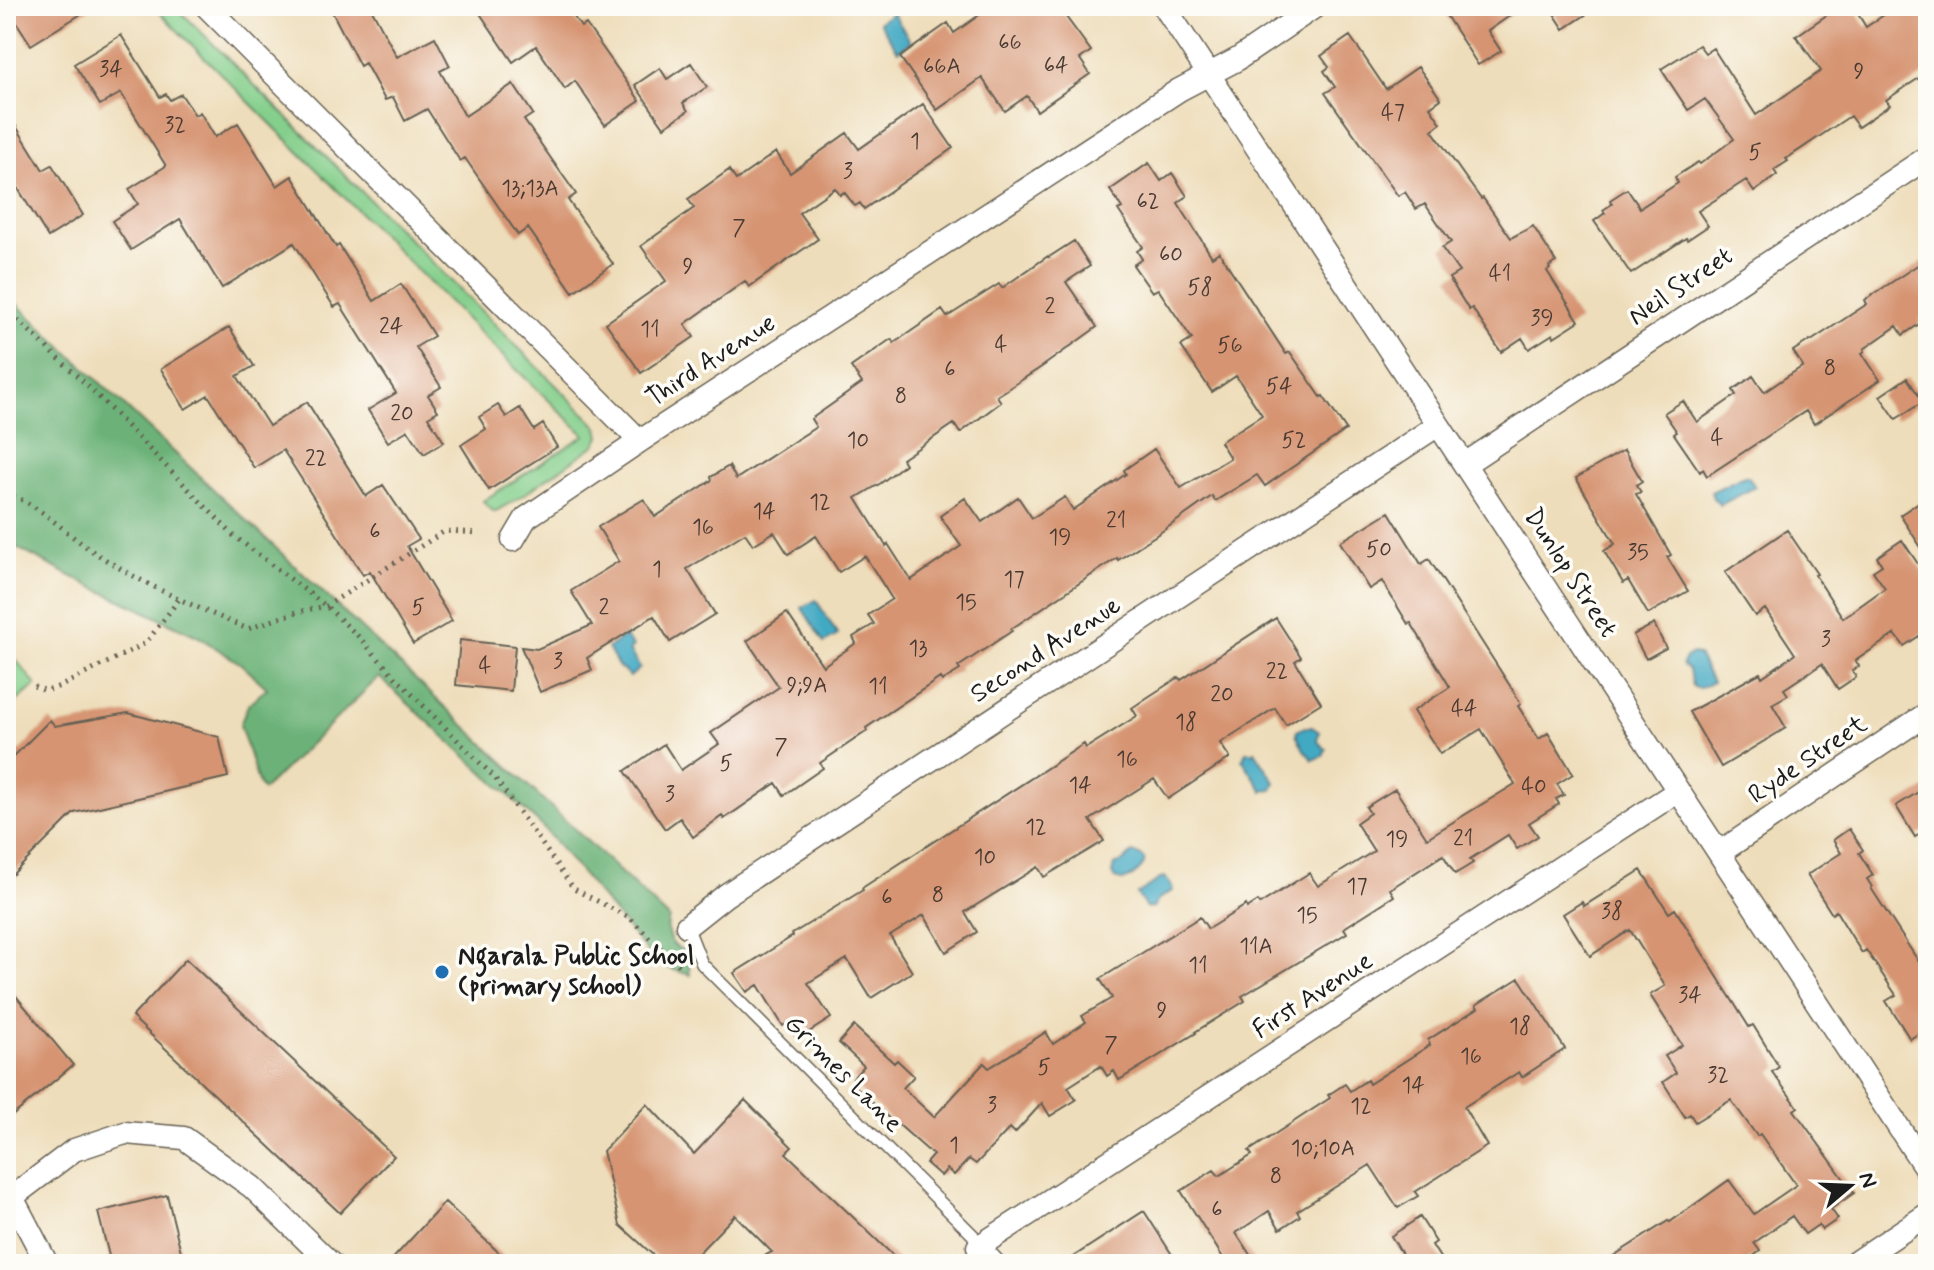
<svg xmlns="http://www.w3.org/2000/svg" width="1934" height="1270" font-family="Mynerve,sans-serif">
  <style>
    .green { fill: #85cf8c; stroke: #507654; stroke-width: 2 }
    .forest { fill: #6cb278; stroke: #44674a; stroke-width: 2 }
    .water { fill: #43a9c3; stroke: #306270; stroke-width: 2 }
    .building { fill: #d69472 }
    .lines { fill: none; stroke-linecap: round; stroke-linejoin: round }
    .service-casing { stroke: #666053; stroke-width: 14 }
    .minor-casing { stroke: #666053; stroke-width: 25 }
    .path { stroke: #666053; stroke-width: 5; stroke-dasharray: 2 6; stroke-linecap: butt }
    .service { stroke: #fff; stroke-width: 11 }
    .minor { stroke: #fff; stroke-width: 22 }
    .poi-dot { fill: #1f6fb2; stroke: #fdfcf7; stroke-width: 3 }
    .labels { text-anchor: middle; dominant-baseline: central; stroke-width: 7; stroke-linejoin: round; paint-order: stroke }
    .number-label { font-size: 22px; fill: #4a3a32 }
    .street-label { font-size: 26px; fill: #1c1c1c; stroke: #fdfcf7 }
    .poi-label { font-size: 26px; font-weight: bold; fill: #1c1c1c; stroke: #fdfcf7; text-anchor: start }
  </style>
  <rect width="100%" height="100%" fill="#fdfcf7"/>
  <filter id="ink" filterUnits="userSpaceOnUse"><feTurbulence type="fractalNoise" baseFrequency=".0125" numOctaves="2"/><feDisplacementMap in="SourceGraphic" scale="16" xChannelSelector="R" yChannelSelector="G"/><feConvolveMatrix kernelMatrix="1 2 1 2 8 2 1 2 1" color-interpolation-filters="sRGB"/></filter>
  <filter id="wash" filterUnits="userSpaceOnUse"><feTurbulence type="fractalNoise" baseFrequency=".006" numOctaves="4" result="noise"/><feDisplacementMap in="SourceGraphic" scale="32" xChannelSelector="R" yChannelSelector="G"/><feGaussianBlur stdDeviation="1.8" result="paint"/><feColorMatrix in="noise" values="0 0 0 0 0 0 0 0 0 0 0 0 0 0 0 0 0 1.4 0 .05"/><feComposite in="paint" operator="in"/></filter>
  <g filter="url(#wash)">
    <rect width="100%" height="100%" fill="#eeddba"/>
    <path class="green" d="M153,6H175L598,427L600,437L595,445L519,498L494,512L483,501L585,435L515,368Z
      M6,647L36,685L11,706L6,700Z"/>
    <path class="forest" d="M6,294L669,918C665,931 669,944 681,950H688L690,975L658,965L540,824L379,677L263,790L259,785L240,725L248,705L267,688L241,664L197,636L80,581L6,542Z"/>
    <path class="water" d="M893,13L911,42L898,51L879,22Z
      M1744,476H1748L1755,487L1720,505L1713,498L1711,492Z
      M816,600L838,635L824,643L802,608Z
      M625,636L633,647L629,650L640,668L630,677L618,666L608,648Z
      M1692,654L1698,655L1712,682C1706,686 1698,691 1692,686L1689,670L1682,665L1684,659Z
      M1305,727H1312L1319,732L1317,741L1326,749L1323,756L1313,760L1304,750L1296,734L1297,731Z
      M1249,751L1252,753L1255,751L1275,782L1272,790L1266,789L1263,791L1242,759L1244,757L1245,753Z
      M1132,853C1159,857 1135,877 1123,881L1115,878L1112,873L1114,865L1123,862Z
      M1163,877H1165L1172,887V891L1159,899L1153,908H1146L1137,894Z"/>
    <g id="blocks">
      <path class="building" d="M6,6H94L31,45Z
        M329,6H370L397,57L435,37L450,66L440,71L465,116L513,84L533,114L524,120L576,194L568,200L613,264L573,292L528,228L518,235L465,158L460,161L427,109L405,121L393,97L385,100L365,63L360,66Z
        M475,6H566L581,27L586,24L640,101L605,125L575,81L565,89L536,46L513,62Z
        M992,6H1058L1091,51L1080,59L1090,74L1037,111L1027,96L1005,111L982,78L937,110L900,57L948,23L954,33Z
        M1440,6H1524L1488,31L1501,51L1478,65Z
        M1549,6H1599L1564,29Z
        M1840,6H1853L1866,27L1897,6H1928V72L1886,100L1890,105L1858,127L1850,116L1786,159L1788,161L1774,170L1777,175L1754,192L1746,180L1698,211L1708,226L1687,240L1686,238L1631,274L1594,221L1605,213L1603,210L1612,204L1610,200L1627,189L1640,208L1678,183L1675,177L1698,162L1700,164L1734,139L1705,99L1688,110L1661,69L1699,45L1705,53L1713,48L1756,115L1821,71L1796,36Z
        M121,35L160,97L166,94L170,100L181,94L195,115L200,112L215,137L238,123L277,186L292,176L336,247L339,245L374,301L401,284L434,336L416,347L441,387L428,395L438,411L428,417L444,442L424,454L408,430L388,442L368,410L396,393L340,304L334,307L294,243L222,288L180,219L131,250L112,221L138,204L129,189L166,166L121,93L100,105L74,64Z
        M1350,36L1386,89L1418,67L1441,99L1430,107L1441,123L1432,130L1465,177L1481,199L1483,198L1511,238L1533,226L1556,262L1549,267L1550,269L1547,271L1579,321L1554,337L1553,334L1529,349L1522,338L1501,352L1472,308L1469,310L1449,278L1459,272L1442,248L1451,242L1425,204L1416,209L1405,192L1398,196L1325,93L1335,87L1324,71L1329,67L1321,56Z
        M691,63L707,87L683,103L688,111L664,127L635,85L660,68L667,79Z
        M923,104L953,148L864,209L860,203L855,206L844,192L840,195L835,188L799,213L818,239L749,287L745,281L685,324L694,337L641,373L606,323L666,281L641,246L694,208L688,199L729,170L736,180L776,152L790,173L847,133L859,149Z
        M6,110L43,170L52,165L83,215L48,237L6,169Z
        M1149,163L1161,181L1172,173L1187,196L1178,203L1212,257L1219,252L1286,354L1290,352L1321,397L1323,396L1346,430L1265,486L1257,475L1215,501L1212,496L1164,530L1118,560L1117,558L1011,629L1012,631L958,667L960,670L942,681L940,678L866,728L867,731L820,763L823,768L784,795L776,783L724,819L722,816L693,837L680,818L665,829L625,771L664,744L681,770L719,744L711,733L779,687L747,641L787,613L823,666L856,643L853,637L874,624L868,615L892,599L865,556L839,572L816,536L788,554L774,532L753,545L745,533L687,569L715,614L670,642L654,616L587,658L592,670L540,692L521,647L537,649L592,625L571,591L619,561L598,527L644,499L655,517L712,480L711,477L729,466L736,479L816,427L811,419L862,383L851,367L891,339L894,343L942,310L947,317L999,284L1002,288L1048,256L1049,257L1074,241L1090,266L1066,282L1097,327L1043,366L997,396L1001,402L960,433L954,424L902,459L905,464L881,483L856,498L886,546L888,544L911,580L961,546L940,516L965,498L982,522L1018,497L1032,518L1065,497L1073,510L1126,474L1124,470L1154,449L1181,488L1230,458L1220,442L1262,415L1236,376L1212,392L1181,346L1192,339L1158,289L1152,292L1133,265L1142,259L1137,251L1143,247L1118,210L1122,208L1110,190Z
        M1928,258V307L1923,310L1926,315L1920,319L1922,322L1903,335L1897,326L1864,349L1865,351L1862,353L1880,380L1814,424L1806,411L1707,476L1703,469L1700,472L1674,434L1677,432L1664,413L1683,401L1697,422L1736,395L1733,390L1753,376L1764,392L1803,366L1793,351L1810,340L1811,341L1867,304L1865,300Z
        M229,327L254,366L237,376L269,426L307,402L366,496L383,485L419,539L407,546L452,621L413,644L370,571L363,575L283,450L254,468L208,395L185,409L161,369Z
        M1907,378L1923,402L1896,419L1880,396Z
        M498,405L506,417L520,408L534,430L543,424L557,447L489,490L461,445L486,429L479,417Z
        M1624,450L1642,481L1636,485L1641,492L1636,494L1671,555L1667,557L1688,591L1648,614L1628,580L1623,583L1604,551L1615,544L1576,478Z
        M1928,496V558L1900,515Z
        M1389,512L1421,564L1429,559L1512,689L1521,704L1518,706L1539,739L1548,733L1573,774L1557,784L1564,795L1556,799L1559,804L1529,823L1538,836L1517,849L1508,835L1470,859L1473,863L1455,874L1443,855L1390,889L1394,896L1344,928L1347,933L1242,996L1245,1001L1195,1032L1196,1033L1119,1080L1114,1071L1107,1076L1101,1066L1068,1087L1076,1100L1050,1116L1042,1103L1015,1133L1010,1128L976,1164L969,1159L954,1175L947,1169L941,1176L926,1163L933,1155L899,1125L897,1126L855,1086L858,1082L853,1078L864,1066L839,1043L854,1026L894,1063L897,1060L914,1076L903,1088L934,1117L984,1063L989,1068L1046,1032L1053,1044L1086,1022L1082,1016L1112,998L1100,979L1200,917L1208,929L1246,905L1247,908L1258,901L1260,904L1309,873L1318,886L1374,851L1356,823L1370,813L1366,807L1395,789L1427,838L1515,784L1481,729L1440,754L1413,711L1450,687L1411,623L1408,624L1382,581L1369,589L1340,542Z
        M1787,530L1817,574L1815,575L1843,618L1885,588L1873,571L1882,565L1877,557L1902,540L1928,579V630L1904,646L1895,634L1855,661L1859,666L1852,671L1856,677L1838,689L1822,664L1784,689L1788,695L1772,704L1786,728L1721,767L1689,712L1760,673L1762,677L1795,654L1765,609L1755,616L1725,572Z
        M1276,618L1301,657L1295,661L1321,703L1286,725L1275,708L1220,743L1230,758L1168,799L1154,779L1090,820L1104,841L1044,877L1038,867L965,912L977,932L946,952L924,915L890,936L912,972L871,998L847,959L808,983L831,1018L798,1039L788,1023L783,1026L758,985L747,992L734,973L793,936L792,934L863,890L862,888L1084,744L1086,748L1137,716L1132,708L1148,697L1179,677L1181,680Z
        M1654,624L1666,648L1646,659L1633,635Z
        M460,640L515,646L511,691L456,685Z
        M128,713L219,737L228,777L74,813L6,881V764L50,720L55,726Z
        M1928,786V829L1915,837L1896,806Z
        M1849,829L1863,850L1859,853L1873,875L1867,879L1872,887L1871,888L1928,976V1027L1910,1039L1886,1001L1896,995L1866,950L1862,953L1836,911L1832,914L1807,875L1841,853L1833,840Z
        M1641,870L1669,913L1675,909L1749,1027L1753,1025L1779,1067L1772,1072L1798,1107L1794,1110L1854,1193L1831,1209L1838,1219L1822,1230L1818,1225L1805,1234L1792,1216L1754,1243L1760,1251L1743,1264H1601L1668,1221L1670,1222L1729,1180L1754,1214L1796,1185L1760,1134L1757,1136L1731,1100L1695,1122L1690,1114L1685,1117L1663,1082L1676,1073L1665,1056L1682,1045L1650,995L1665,986L1630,930L1590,956L1563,914L1582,902L1584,906Z
        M186,959L394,1156L340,1213L132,1017Z
        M1519,978L1565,1049L1522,1077L1519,1072L1464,1107L1487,1146L1415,1192L1418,1196L1398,1208L1370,1165L1297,1211L1300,1216L1280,1229L1269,1211L1236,1233L1256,1264H1227L1181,1191L1214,1170L1219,1176L1252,1155L1249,1151L1330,1098L1328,1095L1345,1084L1350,1091L1367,1080L1369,1084L1430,1045L1428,1040L1478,1008L1476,1005Z
        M6,984L73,1065L6,1121Z
        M745,1100L792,1147L786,1153L902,1264H749L772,1252L735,1215L688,1264H663L620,1225L603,1151L647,1104L694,1154Z
        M167,1195L184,1264H111L98,1212Z
        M445,1202L511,1264H388Z
        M1144,1211L1178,1264H1062Z
        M1420,1217L1436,1242L1432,1245L1444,1264H1408L1391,1236Z"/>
    </g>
  </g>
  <g filter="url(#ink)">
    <use href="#blocks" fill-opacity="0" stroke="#666053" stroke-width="2"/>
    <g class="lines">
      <defs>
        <path id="service" d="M687,926L702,964L973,1235L978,1247"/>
        <path id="minor" d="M206,6L640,441
          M1164,6L1928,1172
          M1465,464L1928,157
          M513,540L526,518L640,441L1179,90L1238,59L1316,6
          M1719,853L1928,713
          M687,926L726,895L1438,425
          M47,1264L12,1197L74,1150L125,1133L184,1138L252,1187L331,1264
          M994,1264L978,1247L1678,791
          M1853,1264L1928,1214"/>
      </defs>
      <use href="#service" class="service-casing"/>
      <use href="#minor" class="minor-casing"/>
      <path class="path" d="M6,309L88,386L234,536L326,606L357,635L396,678L495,778L574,889L630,918L657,945L683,969
        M6,493C38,504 61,529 88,548C137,582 193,606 248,629L297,612L326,606L445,531L480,533
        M34,686L46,691L63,685L146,643L180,598"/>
      <use href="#service" class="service"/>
      <use href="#minor" class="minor"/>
    </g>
  </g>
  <circle class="poi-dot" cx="442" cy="972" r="8"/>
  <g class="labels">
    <g class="number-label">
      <text x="1010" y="43">66</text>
      <text x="1056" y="66">64</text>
      <text x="942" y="67">66A</text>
      <text x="111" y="70">34</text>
      <text x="1859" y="72">9</text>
      <text x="1393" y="113">47</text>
      <text x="175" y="126">32</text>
      <text x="915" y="142">1</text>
      <text x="1755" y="153">5</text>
      <text x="848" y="172">3</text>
      <text x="530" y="189">13;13A</text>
      <text x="1148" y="202">62</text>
      <text x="739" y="229">7</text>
      <text x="1171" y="255">60</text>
      <text x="688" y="267">9</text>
      <text x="1500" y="274">41</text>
      <text x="1200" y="288">58</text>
      <text x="1050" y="307">2</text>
      <text x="1542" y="319">39</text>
      <text x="391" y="327">24</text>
      <text x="650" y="330">11</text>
      <text x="1001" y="345">4</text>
      <text x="1230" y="346">56</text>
      <text x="1830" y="369">8</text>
      <text x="950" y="370">6</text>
      <text x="1279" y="387">54</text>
      <text x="901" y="397">8</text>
      <text x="402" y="414">20</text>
      <text x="1717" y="438">4</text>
      <text x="858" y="441">10</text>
      <text x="1294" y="441">52</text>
      <text x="316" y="459">22</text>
      <text x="820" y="503">12</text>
      <text x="764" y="512">14</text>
      <text x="1116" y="521">21</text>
      <text x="703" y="528">16</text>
      <text x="375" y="532">6</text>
      <text x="1060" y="538">19</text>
      <text x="1379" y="550">50</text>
      <text x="1638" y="553">35</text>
      <text x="657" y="570">1</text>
      <text x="1014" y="580">17</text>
      <text x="966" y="603">15</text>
      <text x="418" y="608">5</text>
      <text x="604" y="608">2</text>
      <text x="1826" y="640">3</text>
      <text x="918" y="649">13</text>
      <text x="558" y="662">3</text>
      <text x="485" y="666">4</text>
      <text x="1277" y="672">22</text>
      <text x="807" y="686">9;9A</text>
      <text x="878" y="687">11</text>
      <text x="1222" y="695">20</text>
      <text x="1464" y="709">44</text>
      <text x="1186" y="723">18</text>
      <text x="781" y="748">7</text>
      <text x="1127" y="760">16</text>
      <text x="726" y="764">5</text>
      <text x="1080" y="786">14</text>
      <text x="1534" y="787">40</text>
      <text x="670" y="795">3</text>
      <text x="1036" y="828">12</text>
      <text x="1463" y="839">21</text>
      <text x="1397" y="840">19</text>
      <text x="985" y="858">10</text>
      <text x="1357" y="887">17</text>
      <text x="938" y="896">8</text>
      <text x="887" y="898">6</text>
      <text x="1612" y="912">38</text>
      <text x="1307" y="916">15</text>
      <text x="1256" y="947">11A</text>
      <text x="1198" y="966">11</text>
      <text x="1690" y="996">34</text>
      <text x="1162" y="1011">9</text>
      <text x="1520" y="1027">18</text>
      <text x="1111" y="1046">7</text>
      <text x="1471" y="1057">16</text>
      <text x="1044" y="1068">5</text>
      <text x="1718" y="1076">32</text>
      <text x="1413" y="1086">14</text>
      <text x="992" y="1106">3</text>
      <text x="1361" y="1107">12</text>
      <text x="954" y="1146">1</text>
      <text x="1323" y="1149">10;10A</text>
      <text x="1276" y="1177">8</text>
      <text x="1217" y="1210">6</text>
    </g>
    <g class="street-label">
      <text transform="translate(1681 287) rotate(-34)">Neil Street</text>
      <text transform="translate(711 361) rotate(-33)">Third Avenue</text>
      <text transform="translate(1570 573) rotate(57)">Dunlop Street</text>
      <text transform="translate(1046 650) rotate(-33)">Second Avenue</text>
      <text transform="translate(1808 760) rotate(-34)">Ryde Street</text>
      <text transform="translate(1313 996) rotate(-33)">First Avenue</text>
      <text transform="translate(843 1074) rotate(45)">Grimes Lane</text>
    </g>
    <g class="poi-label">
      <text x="458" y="957">Ngarala Public School<tspan x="458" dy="30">(primary school)</tspan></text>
    </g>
  </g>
  <rect width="1934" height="1270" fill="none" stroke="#fdfcf7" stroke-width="32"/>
  <g transform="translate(1850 1186) rotate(71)" stroke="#fdfcf7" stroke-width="6" paint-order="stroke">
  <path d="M0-6L14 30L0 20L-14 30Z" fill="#1c1c1c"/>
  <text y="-12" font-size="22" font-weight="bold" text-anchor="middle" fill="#1c1c1c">N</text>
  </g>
</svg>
